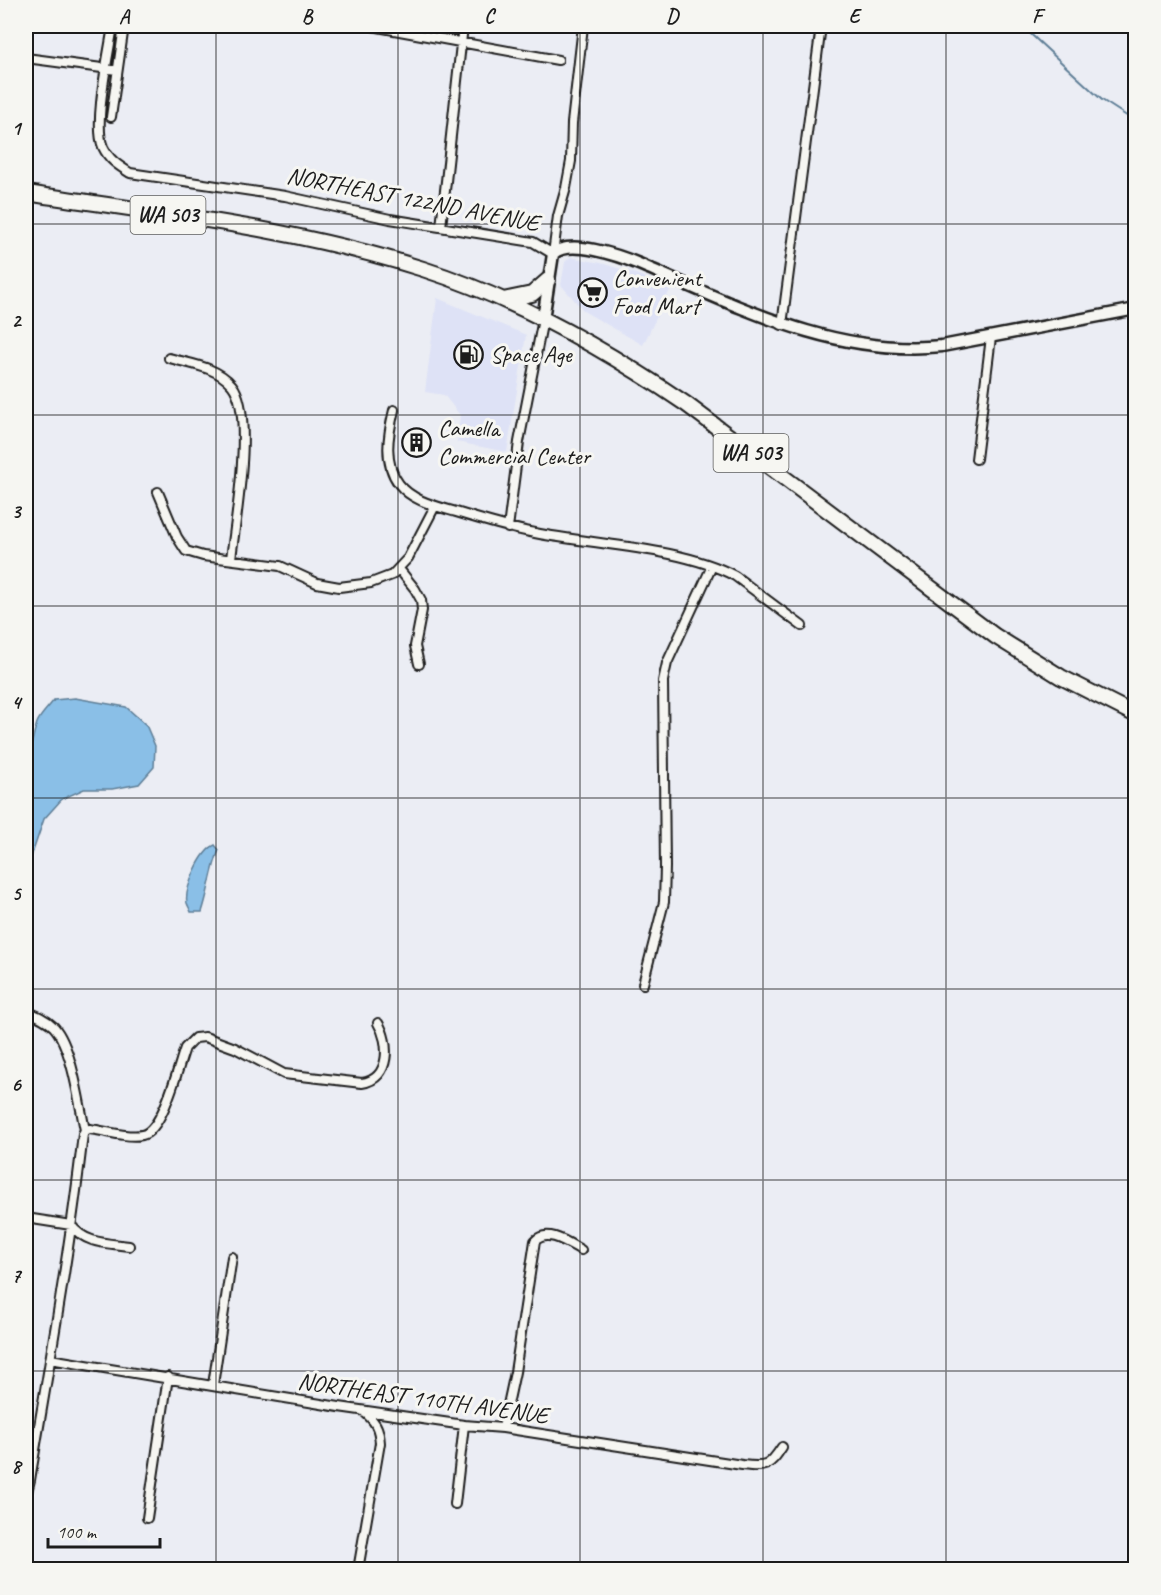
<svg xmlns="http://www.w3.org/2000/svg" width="1161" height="1595" font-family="Caveat,sans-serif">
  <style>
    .built { fill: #dee2f6 }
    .water { fill: #8abfe7; stroke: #5e7e96; stroke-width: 1.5 }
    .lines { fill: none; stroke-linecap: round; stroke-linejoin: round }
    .stream { stroke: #5e7e96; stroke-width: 2 }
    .street-casing { stroke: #1c1c1c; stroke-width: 12 }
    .secondary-casing { stroke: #1c1c1c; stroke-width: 15 }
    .highway-casing { stroke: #1c1c1c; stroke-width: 18 }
    .street { stroke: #f6f6f2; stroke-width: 8 }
    .secondary { stroke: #f6f6f2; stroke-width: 10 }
    .highway { stroke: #f6f6f2; stroke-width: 14 }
    .grid { fill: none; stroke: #1c1c1c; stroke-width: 1.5; stroke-opacity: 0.55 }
    .labels { text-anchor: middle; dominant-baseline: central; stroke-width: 6; stroke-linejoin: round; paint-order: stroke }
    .shield { fill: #f6f6f2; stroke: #5d5d5c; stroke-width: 1.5 }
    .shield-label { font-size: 22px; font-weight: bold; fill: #1c1c1c }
    .street-label { font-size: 24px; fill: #1c1c1c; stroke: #f6f6f2 }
    .poi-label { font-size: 24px; fill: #1c1c1c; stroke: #f6f6f2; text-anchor: start }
    .neatline { fill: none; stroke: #1c1c1c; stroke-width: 2 }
    .grid-label { font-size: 20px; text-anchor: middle; font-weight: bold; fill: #1c1c1c }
  </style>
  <rect width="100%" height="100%" fill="#ebedf4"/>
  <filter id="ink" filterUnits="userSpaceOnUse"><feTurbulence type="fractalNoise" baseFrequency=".0167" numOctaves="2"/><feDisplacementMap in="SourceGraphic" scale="12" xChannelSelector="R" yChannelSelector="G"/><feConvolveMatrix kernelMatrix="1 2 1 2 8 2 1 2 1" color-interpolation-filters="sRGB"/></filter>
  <g filter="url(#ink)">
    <path class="built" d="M570,257L601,263L631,272L671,288L643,345L585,312L561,285L565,262Z
      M437,298L526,335L507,452L457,442L460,415L444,395L425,392Z"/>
    <path class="water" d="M75,698L126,707L146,725L155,746L154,767L139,784L112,789H84L62,799L44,819L31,857L26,858C24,820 25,758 37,723C40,715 49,707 54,700Z
      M215,845L219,850C211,870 209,891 202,912H191C190,909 188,906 187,903C184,889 201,851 215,845Z"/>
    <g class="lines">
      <path class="stream" d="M1022,26L1102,100L1136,122"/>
      <defs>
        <path id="street" d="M113,26C109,53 93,124 103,147C109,160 119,166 130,173L285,196L390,219L533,242L553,254L558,216L566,188L571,161L572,123L583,26
          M372,26L558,60
          M26,34L27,26
          M26,58L117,70
          M111,117L124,26
          M441,227L463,26
          M782,325L821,26
          M169,358C191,364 217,367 232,385C255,413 235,522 231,559
          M394,410C388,435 383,463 399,484C412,501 436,506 456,512C482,520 508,528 535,533C595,545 681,547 735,576L802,626
          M976,459L991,337
          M158,492L177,537L186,551L203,556L280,566L317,583L339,587L371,583L392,575L408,558L435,506
          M508,528L519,442L543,319
          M399,569L415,589L421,600L422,610L415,646L419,664
          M643,984L664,902L665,867L663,681L667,663L712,566
          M26,1011C36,1015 46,1019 54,1027C72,1047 79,1103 85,1130
          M85,1130L90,1129C106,1131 127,1138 142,1135C163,1131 178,1067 185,1048L195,1038L205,1037L235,1048L284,1074L362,1083C391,1079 390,1042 378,1023
          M26,1218L71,1225C85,1244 107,1243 129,1246
          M50,1359L339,1407L464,1425L503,1428L742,1465C766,1468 769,1467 782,1447
          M213,1385L232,1257
          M503,1428L515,1372L535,1241C548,1228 568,1243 581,1250
          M26,1496L30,1480C49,1365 70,1250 83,1134L85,1130
          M455,1504L464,1425
          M147,1518L168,1377
          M358,1570L380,1443C379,1427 375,1421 363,1411"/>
        <path id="secondary" d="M543,319L553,254C569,238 620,256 639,264C736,305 833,357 942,346L1136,309"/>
        <path id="highway" d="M26,193C159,213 294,228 423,269C517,299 605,349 686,404L995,636L1061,677L1136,715
          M503,300L532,294L548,280"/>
      </defs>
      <use href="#street" class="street-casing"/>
      <use href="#secondary" class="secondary-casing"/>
      <use href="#highway" class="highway-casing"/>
      <use href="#street" class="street"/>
      <use href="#secondary" class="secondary"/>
      <use href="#highway" class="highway"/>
    </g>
  </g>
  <path class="grid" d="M216,26V1570M398,26V1570M580,26V1570M763,26V1570M946,26V1570M26,224H1136M26,415H1136M26,606H1136M26,798H1136M26,989H1136M26,1180H1136M26,1371H1136"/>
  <defs>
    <symbol id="supermarket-ring" viewBox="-11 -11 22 22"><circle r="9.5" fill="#f6f6f2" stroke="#1c1c1c" stroke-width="1.5"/><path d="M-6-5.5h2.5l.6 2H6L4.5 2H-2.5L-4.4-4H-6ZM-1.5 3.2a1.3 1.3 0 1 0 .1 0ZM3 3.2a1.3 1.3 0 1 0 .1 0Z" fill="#1c1c1c"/></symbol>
    <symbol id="fuel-ring" viewBox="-11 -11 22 22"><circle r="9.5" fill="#f6f6f2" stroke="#1c1c1c" stroke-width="1.5"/><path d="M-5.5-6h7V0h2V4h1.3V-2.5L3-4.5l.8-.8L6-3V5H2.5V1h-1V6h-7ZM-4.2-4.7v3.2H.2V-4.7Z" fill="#1c1c1c"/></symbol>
    <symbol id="building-ring" viewBox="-11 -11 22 22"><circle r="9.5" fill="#f6f6f2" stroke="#1c1c1c" stroke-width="1.5"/><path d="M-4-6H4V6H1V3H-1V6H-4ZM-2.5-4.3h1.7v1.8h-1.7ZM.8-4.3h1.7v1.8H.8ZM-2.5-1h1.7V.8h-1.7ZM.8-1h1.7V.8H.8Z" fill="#1c1c1c"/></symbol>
  </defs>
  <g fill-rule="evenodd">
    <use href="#supermarket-ring" x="576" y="276" width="33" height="33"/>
    <use href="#fuel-ring" x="452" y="338" width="33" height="33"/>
    <use href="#building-ring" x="400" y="426" width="33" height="33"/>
  </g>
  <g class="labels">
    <g class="shield">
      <rect x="130.5" y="196" width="75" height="38" rx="4.5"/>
      <rect x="713.5" y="434" width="75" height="38" rx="4.5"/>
    </g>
    <g class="shield-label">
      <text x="168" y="215">WA 503</text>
      <text x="751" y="453">WA 503</text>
    </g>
    <g class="street-label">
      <text transform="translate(413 199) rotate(11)">NORTHEAST 122ND AVENUE</text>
      <text transform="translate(423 1398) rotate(8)">NORTHEAST 110TH AVENUE</text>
    </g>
    <g class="poi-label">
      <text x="613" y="278">Convenient<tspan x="613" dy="28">Food Mart</tspan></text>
      <text x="490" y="354">Space Age</text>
      <text x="438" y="428">Camella<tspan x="438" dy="28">Commercial Center</tspan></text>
    </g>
  </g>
  <rect width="1161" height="1595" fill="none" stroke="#f6f6f2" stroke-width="66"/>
  <path d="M48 1538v9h112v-9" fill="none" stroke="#1c1c1c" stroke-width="3"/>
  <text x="57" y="1538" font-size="18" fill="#1c1c1c" stroke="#f6f6f2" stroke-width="4.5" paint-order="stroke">100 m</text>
  <rect x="33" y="33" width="1095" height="1529" class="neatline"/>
  <g class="grid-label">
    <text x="124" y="23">A</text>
    <text x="307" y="23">B</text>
    <text x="489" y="23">C</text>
    <text x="672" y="23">D</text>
    <text x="854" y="23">E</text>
    <text x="1037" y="23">F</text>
    <text x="16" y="135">1</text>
    <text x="16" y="327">2</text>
    <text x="16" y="518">3</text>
    <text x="16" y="709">4</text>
    <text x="16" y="900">5</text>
    <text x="16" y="1091">6</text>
    <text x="16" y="1282">7</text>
    <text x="16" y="1473">8</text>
  </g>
</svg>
